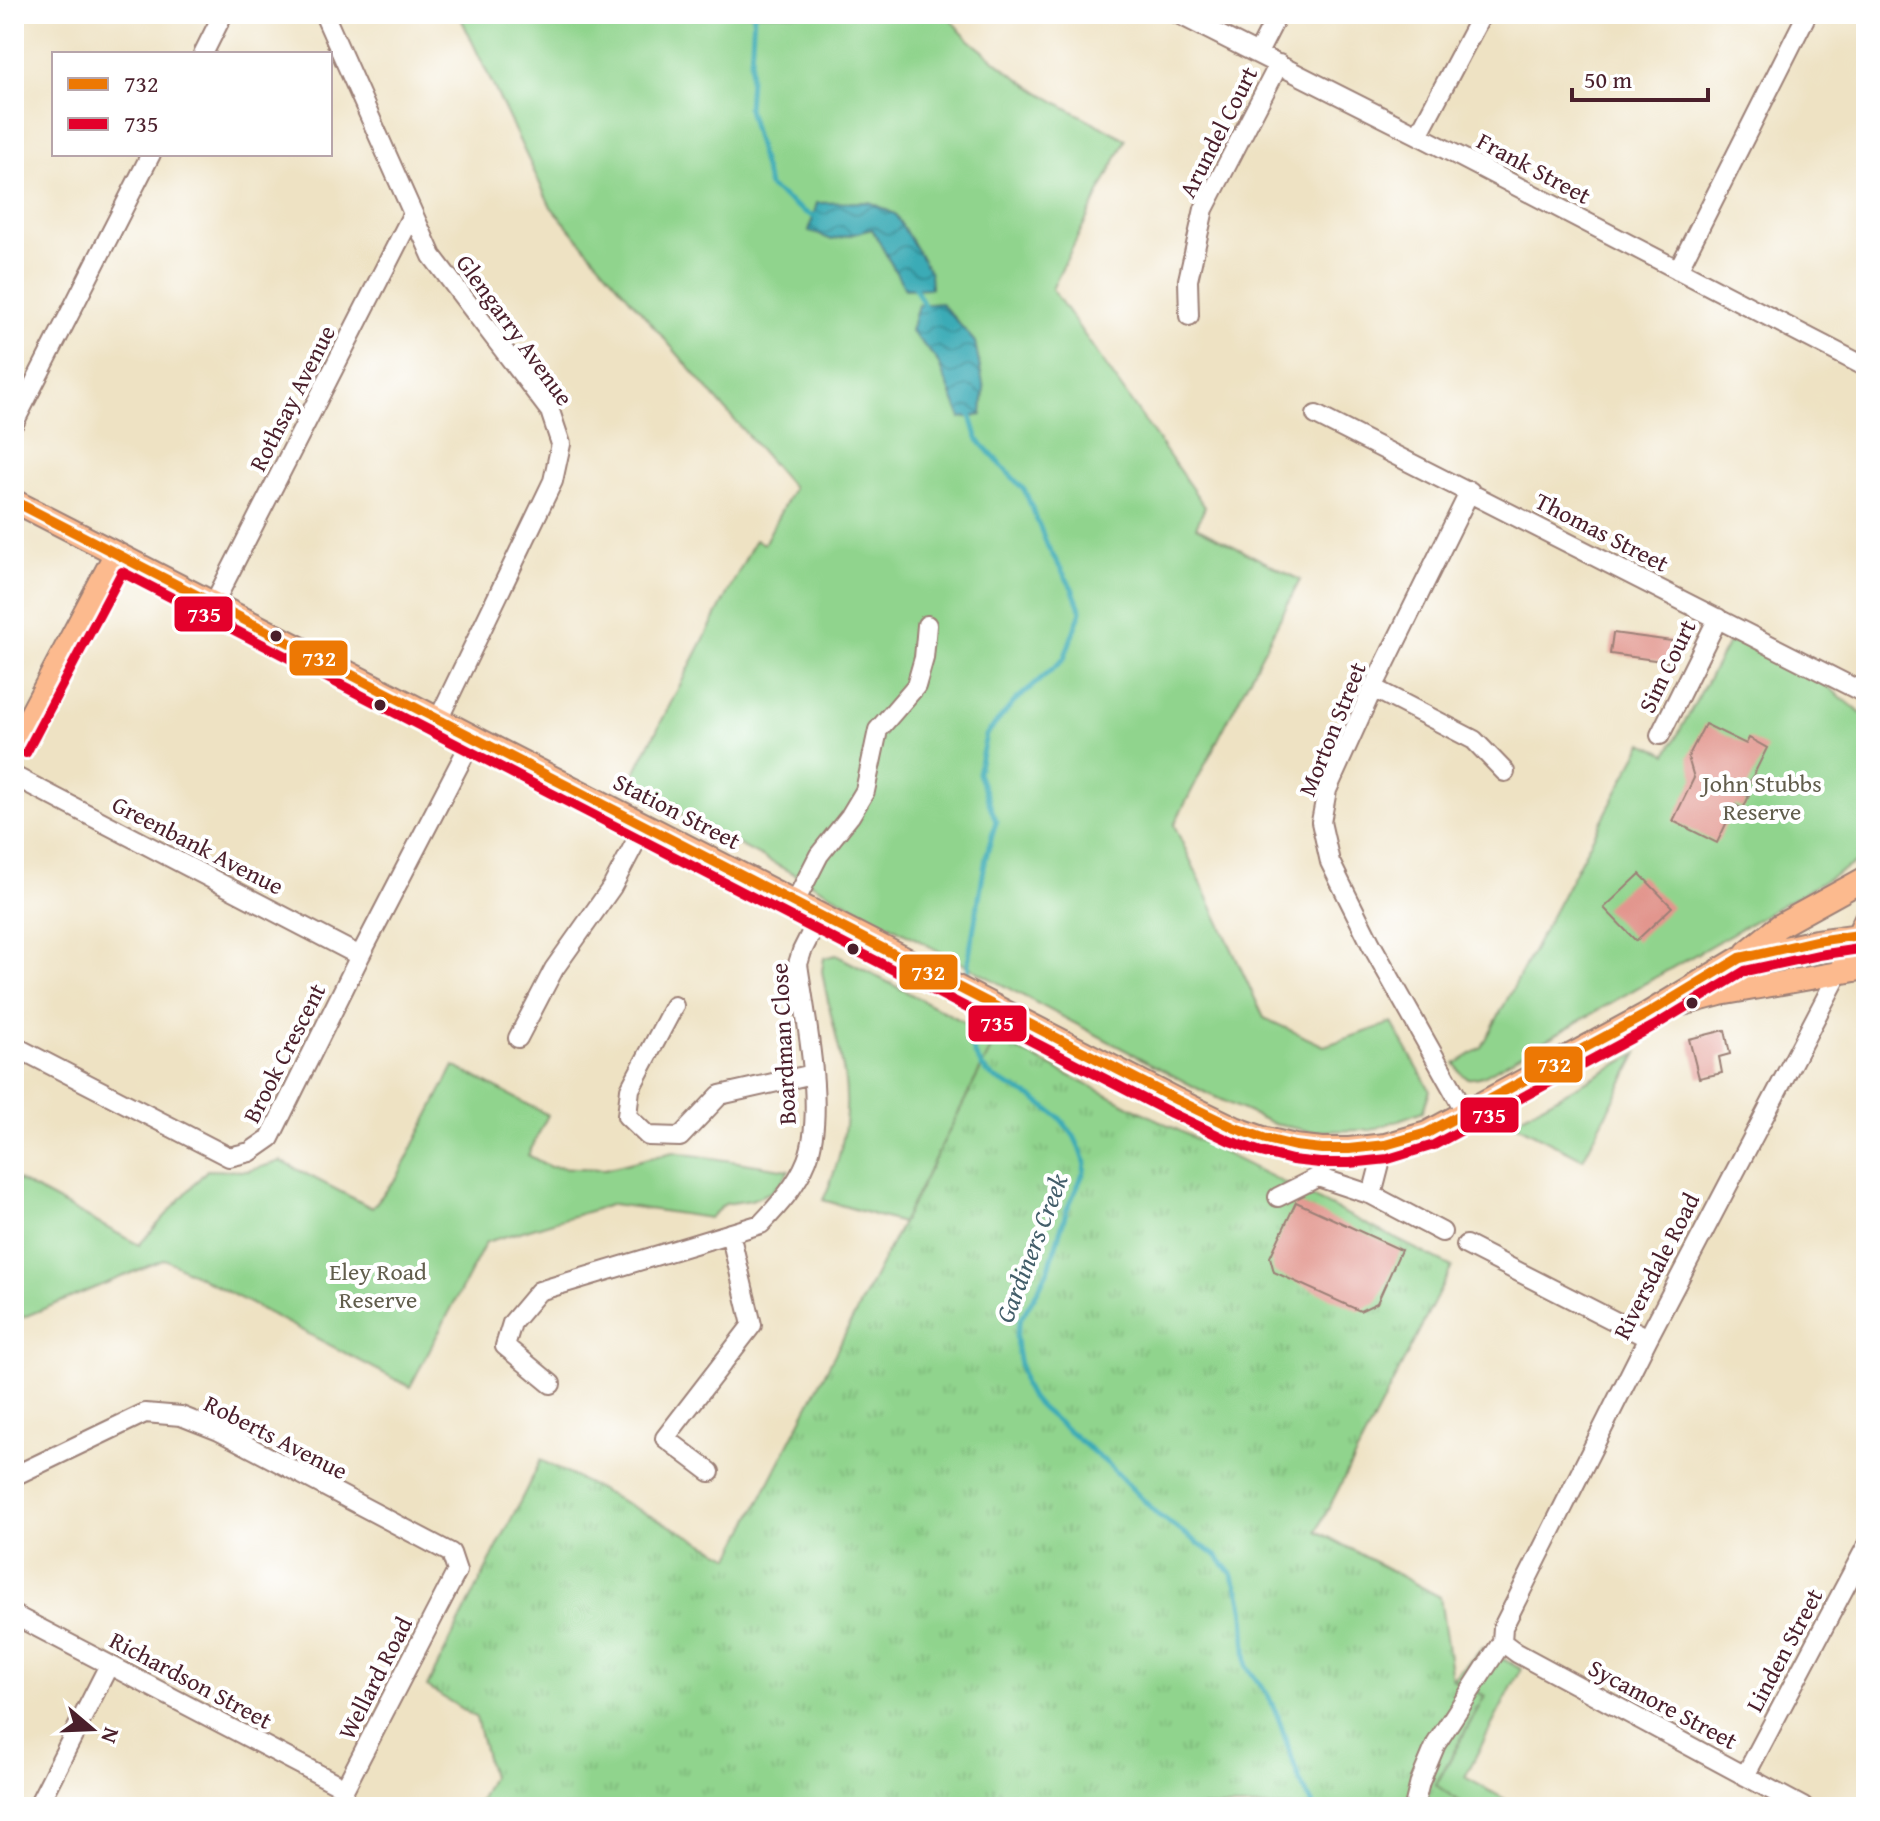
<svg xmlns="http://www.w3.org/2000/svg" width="1880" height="1821" font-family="'Gentium Book Plus',serif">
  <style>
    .grass { fill: url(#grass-tufts); stroke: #6d7a5c; stroke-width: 2 }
    .green { fill: #90d48d; stroke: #6d7a5c; stroke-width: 2 }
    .water { fill: url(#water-waves); stroke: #426570; stroke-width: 2 }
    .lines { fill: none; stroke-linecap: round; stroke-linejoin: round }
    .stream { stroke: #3aabb6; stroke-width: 5 }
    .building { fill: #e2968e }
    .minor-casing { stroke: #9c8077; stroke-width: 22 }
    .major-casing { stroke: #9c8077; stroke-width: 26 }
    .minor { stroke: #fff; stroke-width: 18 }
    .major { stroke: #fcba8e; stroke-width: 22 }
    .bus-1-casing { stroke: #fff; stroke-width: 16 }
    .bus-2-casing { stroke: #fff; stroke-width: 16 }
    .bus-1 { stroke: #ed7804; stroke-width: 10 }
    .bus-2 { stroke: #e4002b; stroke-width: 10 }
    .bus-dot { fill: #4a1f2b; stroke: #fff; stroke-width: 3 }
    .labels { text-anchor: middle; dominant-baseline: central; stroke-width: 8; stroke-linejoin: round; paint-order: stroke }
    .street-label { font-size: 24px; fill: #4a1f2b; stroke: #fff }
    .park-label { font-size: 24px; fill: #625e4d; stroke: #fff }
    .water-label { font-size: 26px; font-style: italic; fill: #435e6a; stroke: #fff }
    .line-badge { stroke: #fff; stroke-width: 3 }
    .badge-label { font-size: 22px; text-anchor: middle; font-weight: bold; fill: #fff }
  </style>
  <defs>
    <pattern id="grass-tufts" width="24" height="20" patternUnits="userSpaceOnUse" patternTransform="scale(2)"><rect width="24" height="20" fill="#90d48d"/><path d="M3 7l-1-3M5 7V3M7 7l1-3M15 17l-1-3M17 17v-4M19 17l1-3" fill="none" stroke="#7eb67a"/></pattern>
    <pattern id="water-waves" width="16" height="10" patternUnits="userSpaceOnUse" patternTransform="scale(2)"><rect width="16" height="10" fill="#3aabb6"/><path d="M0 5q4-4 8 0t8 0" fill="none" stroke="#338b94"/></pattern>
  </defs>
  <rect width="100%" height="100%" fill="#fff"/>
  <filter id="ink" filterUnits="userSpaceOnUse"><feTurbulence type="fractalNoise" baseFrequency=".0125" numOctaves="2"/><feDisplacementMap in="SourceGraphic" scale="16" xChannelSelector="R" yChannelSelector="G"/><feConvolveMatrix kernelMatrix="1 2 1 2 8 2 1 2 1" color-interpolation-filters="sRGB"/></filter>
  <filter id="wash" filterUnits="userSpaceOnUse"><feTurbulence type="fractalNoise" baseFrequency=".006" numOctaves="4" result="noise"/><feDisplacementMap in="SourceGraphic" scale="32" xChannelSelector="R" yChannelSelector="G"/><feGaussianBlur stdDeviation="1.8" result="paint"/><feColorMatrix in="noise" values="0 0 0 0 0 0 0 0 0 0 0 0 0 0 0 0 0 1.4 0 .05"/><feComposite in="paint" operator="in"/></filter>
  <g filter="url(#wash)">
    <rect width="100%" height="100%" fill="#eee2c3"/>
    <path class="grass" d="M996,1039L1452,1267L1317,1531L1440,1597L1452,1679L1485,1696L1436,1784L1467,1807H476L491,1777L476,1718L427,1687L541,1460L731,1557Z"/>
    <path class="green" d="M459,14H948C959,33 970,41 987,54C1029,90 1077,114 1126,139L1052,289L1205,507L1196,527L1300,580L1174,825L1264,1018L1324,1046L1392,1023L1430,1090L1423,1111L1371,1130L1310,1131L1274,1124L1206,1093L628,786L755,540L764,544L793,488L551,207Z
      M1740,642L1822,682L1866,717V852L1862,859L1485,1075C1467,1081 1465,1080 1455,1064L1482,1047L1643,743L1667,754L1728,643Z
      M836,955L996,1039L902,1223L823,1200C841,1161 851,1118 844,1074C838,1040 828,1006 822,971L824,958Z
      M1638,1053L1583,1159L1513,1123L1522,1116Z
      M454,1066L548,1115L528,1155L550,1167L605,1169L673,1152L789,1170L782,1181L771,1192L751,1200L725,1204L709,1218L613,1204L486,1242L410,1387L165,1259L14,1321V1178L139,1245L207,1170L248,1171L281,1161L372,1208L398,1176Z
      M1483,1648L1521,1669L1465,1777L1519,1807H1467L1436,1785L1485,1696L1452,1679Z"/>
    <path class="water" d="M869,202L895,214L930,272L931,288L905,289L872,229L832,240L809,231L817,203Z
      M941,303L975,342L984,389L982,415L961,418L937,360L911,331L918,305Z"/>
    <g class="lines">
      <path class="stream" d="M754,14L748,109L769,187L803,211L813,216L817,215
        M914,286L926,309
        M969,987L968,962L986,857L996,821L978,773L986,735L1015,701L1064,659L1081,611L1072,588L1048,547L1025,491L978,440L970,413
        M970,1001L971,1042L975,1055L983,1068L994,1078L1033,1098L1059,1117L1074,1136L1082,1153L1085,1162L1084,1172L1067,1209L1049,1268L1038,1290L1020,1320L1016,1336L1017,1349L1024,1385L1031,1398L1042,1409L1109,1465L1158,1515L1218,1557L1232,1574L1240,1593L1244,1613L1247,1667L1268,1695L1278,1717L1300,1782L1314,1807"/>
    </g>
    <g id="blocks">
      <path class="building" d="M1613,633L1672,641L1670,662L1610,654Z
        M1705,724L1746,744L1749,738L1767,748L1744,794L1749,796L1743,809L1735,805L1717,843L1673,821L1694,778L1688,757Z
        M1640,874L1672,907L1636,941L1604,908Z
        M1725,1030L1730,1054L1719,1057L1722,1073L1699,1078L1689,1039Z
        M1296,1202L1401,1250L1377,1303L1360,1311L1274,1272L1270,1257Z"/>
    </g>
  </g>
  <g filter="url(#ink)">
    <use href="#blocks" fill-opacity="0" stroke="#9c8077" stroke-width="2"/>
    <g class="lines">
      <defs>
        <path id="minor" d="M324,14L432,256L550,411L561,444L553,481L439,718
          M1178,14L1418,135L1866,367
          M1258,53L1278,14
          M203,54L223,14
          M1418,135L1482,14
          M1678,270L1807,14
          M1189,316L1188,280L1204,209L1279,64
          M1316,415L1866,694
          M14,423L151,154
          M214,603L412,215
          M1373,688L1474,740L1505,772
          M1660,735L1718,618
          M14,776L360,956
          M795,902L819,855L850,816L865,791L878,730L916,686L924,658L927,625
          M674,1006L630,1089L627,1116L648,1136L680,1137L720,1095L813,1074
          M518,1038L554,969L612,887L645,824
          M14,1046L229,1157L250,1152L270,1138L360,956L474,736
          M1466,1113L1371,944L1330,862L1321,822L1327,790L1373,688L1470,491
          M1318,1177L1372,1195L1442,1232
          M1372,1195L1385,1145
          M1278,1197L1318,1177
          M1466,1245L1648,1338
          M551,1384L505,1346L512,1323L539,1291L761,1224C779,1205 797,1185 807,1160C826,1111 805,1016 798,964L802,951L820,915
          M710,1472L665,1438L752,1325L730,1233
          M14,1476L145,1413L181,1416L219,1431L451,1553L457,1571L335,1807
          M14,1615L345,1788
          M1502,1642L1503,1627L1648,1338L1839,973
          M1502,1642L1517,1653L1803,1807
          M1745,1776L1866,1547
          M37,1807L109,1665
          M1414,1807L1420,1782L1436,1744L1502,1642"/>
        <path id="major" d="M14,501L906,959L932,974L1177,1100L1235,1128L1266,1139L1295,1146L1322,1149H1349L1385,1145L1427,1133L1647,1014L1740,958L1816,941L1866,934
          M14,746L116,553
          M1747,952L1779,926L1866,878
          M1839,973L1866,918
          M1675,1006L1720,994L1866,968"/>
      </defs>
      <use href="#minor" class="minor-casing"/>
      <use href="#major" class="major-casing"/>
      <use href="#minor" class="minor"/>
      <use href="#major" class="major"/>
      <defs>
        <path id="bus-1" d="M14,501L1177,1100L1235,1128L1266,1139L1295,1146L1322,1149H1349L1385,1145L1427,1133L1647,1014L1740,958L1816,941L1866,934"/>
        <path id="bus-2" d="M26,753L122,572L1171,1113L1230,1141L1261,1152L1292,1160L1320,1163H1349L1388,1159L1434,1145L1654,1026L1745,971L1819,955L1866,948"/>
      </defs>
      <use href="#bus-1" class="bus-1-casing"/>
      <use href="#bus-2" class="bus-2-casing"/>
      <use href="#bus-1" class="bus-1"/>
      <use href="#bus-2" class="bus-2"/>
    </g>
  </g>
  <g class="bus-dot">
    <circle cx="276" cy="636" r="7"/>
    <circle cx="380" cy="705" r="7"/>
    <circle cx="853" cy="949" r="7"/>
    <circle cx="1692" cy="1003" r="7"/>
  </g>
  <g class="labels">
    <g class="street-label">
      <text transform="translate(1218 132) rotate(-63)">Arundel Court</text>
      <text transform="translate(1534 168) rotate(28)">Frank Street</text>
      <text transform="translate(515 330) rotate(54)">Glengarry Avenue</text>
      <text transform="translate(292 398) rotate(-63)">Rothsay Avenue</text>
      <text transform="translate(1602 532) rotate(27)">Thomas Street</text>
      <text transform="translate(1667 666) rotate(-64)">Sim Court</text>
      <text transform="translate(1332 729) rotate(-68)">Morton Street</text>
      <text transform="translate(677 811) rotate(27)">Station Street</text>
      <text transform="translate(198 845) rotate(27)">Greenbank Avenue</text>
      <text transform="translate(783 1044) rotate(-93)">Boardman Close</text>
      <text transform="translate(284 1053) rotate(-63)">Brook Crescent</text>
      <text transform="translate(1656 1266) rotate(-63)">Riversdale Road</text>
      <text transform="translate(276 1437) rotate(27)">Roberts Avenue</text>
      <text transform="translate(1784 1650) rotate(-62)">Linden Street</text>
      <text transform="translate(375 1678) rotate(-63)">Wellard Road</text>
      <text transform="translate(191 1680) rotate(28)">Richardson Street</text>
      <text transform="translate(1663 1704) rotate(28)">Sycamore Street</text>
    </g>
    <g class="park-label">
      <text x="1762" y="783">John Stubbs<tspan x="1762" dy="28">Reserve</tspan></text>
      <text x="378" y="1271">Eley Road<tspan x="378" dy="28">Reserve</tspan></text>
    </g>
    <g class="water-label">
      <text transform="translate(1031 1248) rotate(-69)">Gardiners Creek</text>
    </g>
  </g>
  <g class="line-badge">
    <rect x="173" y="595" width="61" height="38" rx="8" fill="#e4002b"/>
    <rect x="288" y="639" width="61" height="38" rx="8" fill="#ed7804"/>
    <rect x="898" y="953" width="61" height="38" rx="8" fill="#ed7804"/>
    <rect x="967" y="1004" width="61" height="39" rx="8" fill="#e4002b"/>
    <rect x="1523" y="1045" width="61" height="39" rx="8" fill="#ed7804"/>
    <rect x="1459" y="1096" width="61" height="38" rx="8" fill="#e4002b"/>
  </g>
  <g class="badge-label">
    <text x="204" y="622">735</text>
    <text x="319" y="666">732</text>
    <text x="928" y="980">732</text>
    <text x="997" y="1031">735</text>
    <text x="1554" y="1072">732</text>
    <text x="1489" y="1123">735</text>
  </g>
  <rect width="1880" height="1821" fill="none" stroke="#fff" stroke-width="48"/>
  <rect x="52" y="52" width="280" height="104" fill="#ffffff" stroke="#b7a5aa" stroke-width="2"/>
  <rect x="68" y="78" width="40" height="12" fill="#ed7804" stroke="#b7a5aa" stroke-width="2"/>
  <text x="124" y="92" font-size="24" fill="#4a1f2b">732</text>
  <rect x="68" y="118" width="40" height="12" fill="#e4002b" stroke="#b7a5aa" stroke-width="2"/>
  <text x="124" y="132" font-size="24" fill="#4a1f2b">735</text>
  <g transform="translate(92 1729) rotate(109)" stroke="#ffffff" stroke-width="6" paint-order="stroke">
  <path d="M0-6L14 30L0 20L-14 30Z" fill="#4a1f2b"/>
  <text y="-12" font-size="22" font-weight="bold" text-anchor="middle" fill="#4a1f2b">N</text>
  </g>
  <path d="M1572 88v12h136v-12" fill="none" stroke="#4a1f2b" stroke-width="4"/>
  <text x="1584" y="88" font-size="24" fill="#4a1f2b" stroke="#ffffff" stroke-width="6" paint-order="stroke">50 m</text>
</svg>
